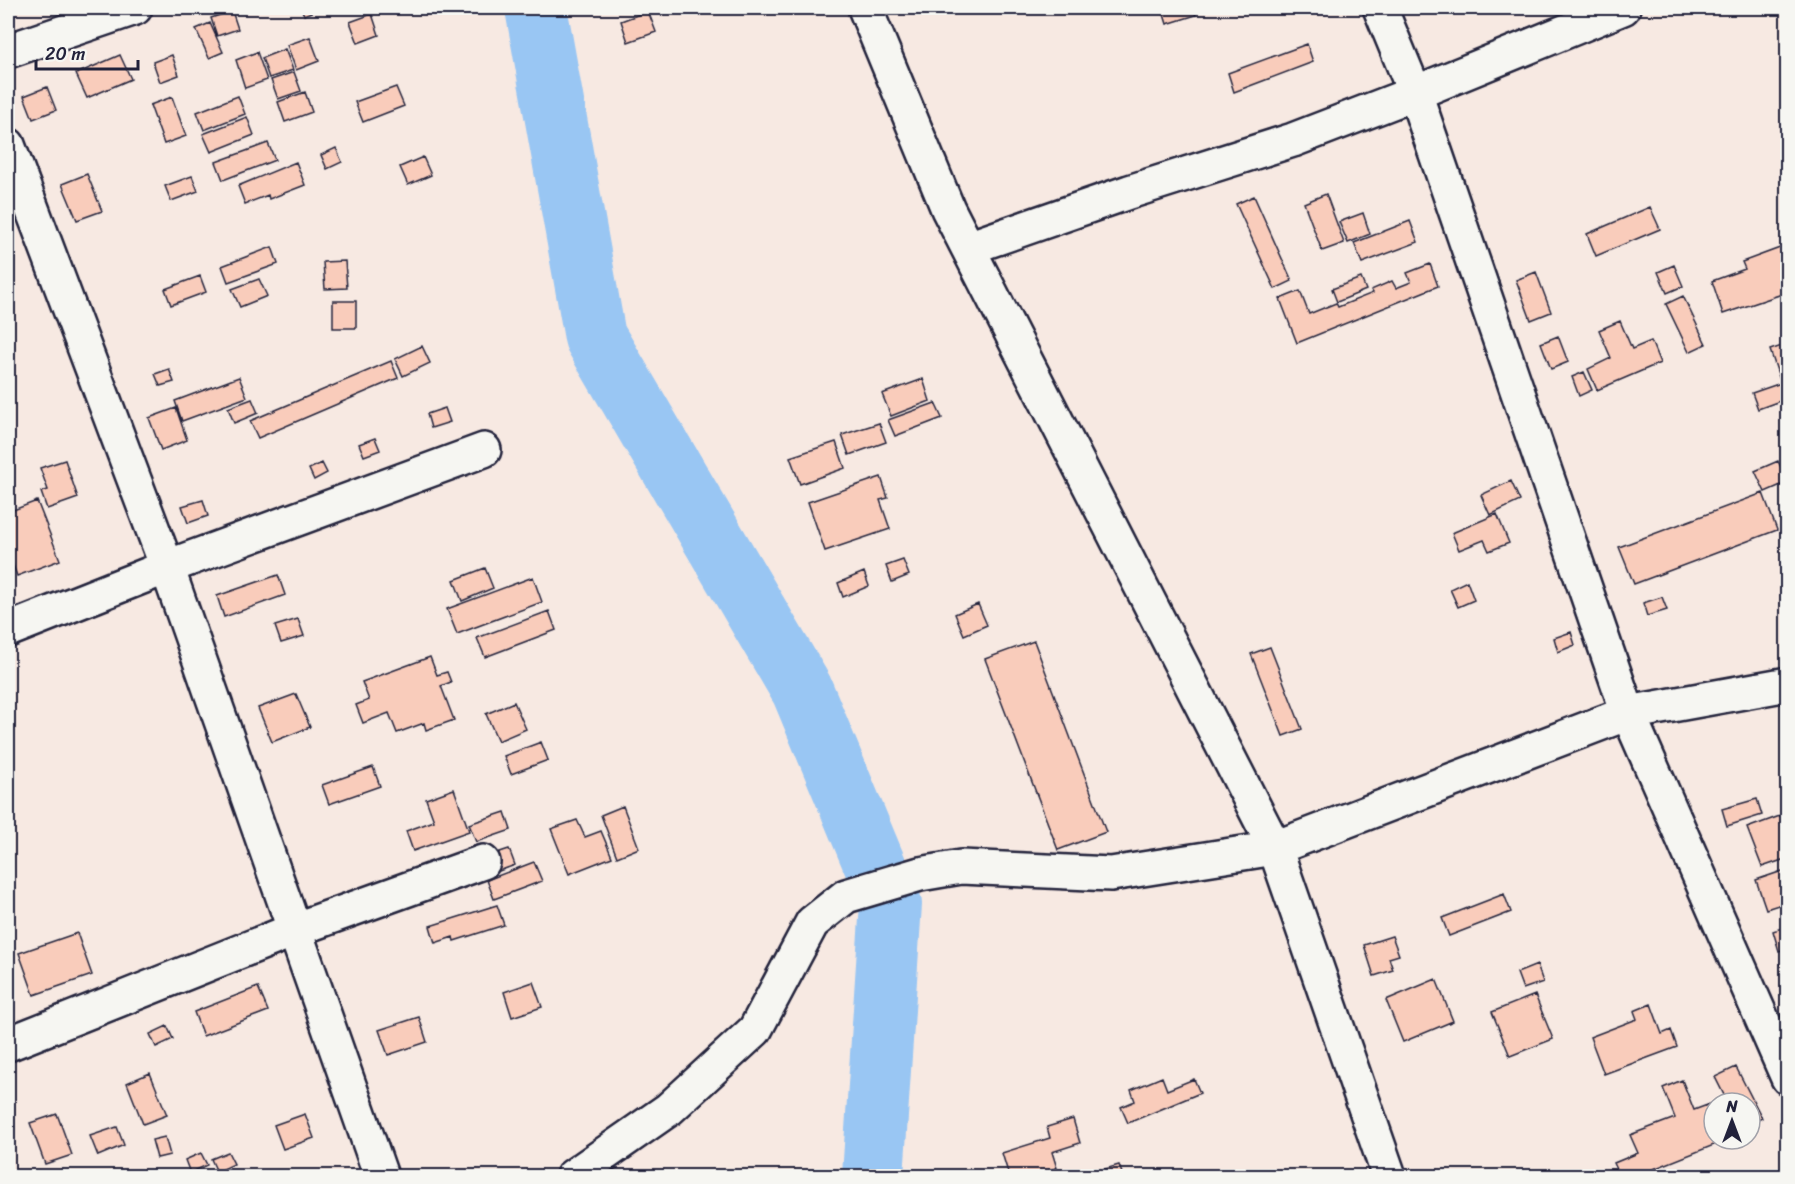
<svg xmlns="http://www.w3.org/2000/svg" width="1795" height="1184" font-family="Sriracha,sans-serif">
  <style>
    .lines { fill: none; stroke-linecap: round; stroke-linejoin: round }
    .river { stroke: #99c6f3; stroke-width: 62 }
    .building { fill: #f9ccbb; stroke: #22223b; stroke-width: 1.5 }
    .street-casing { stroke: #22223b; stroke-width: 38 }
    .street { stroke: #f6f6f2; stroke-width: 33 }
  </style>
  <rect width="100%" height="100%" fill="#f7e9e2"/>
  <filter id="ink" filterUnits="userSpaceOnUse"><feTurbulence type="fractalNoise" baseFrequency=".0167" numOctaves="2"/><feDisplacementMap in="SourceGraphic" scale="12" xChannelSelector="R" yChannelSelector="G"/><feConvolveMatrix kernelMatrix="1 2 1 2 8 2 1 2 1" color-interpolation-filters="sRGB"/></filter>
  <g filter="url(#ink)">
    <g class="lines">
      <path class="river" d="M536,8L595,337L802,690L891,904L873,1176"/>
    </g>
    <path class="building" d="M301,8H321L304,15Z
      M1162,8H1193L1196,15L1167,24Z
      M232,11L238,29L217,36L211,18Z
      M648,11L656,32L628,42L621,21Z
      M372,14L379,35L358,43L350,22Z
      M210,23L223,52L209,58L196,29Z
      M310,37L319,61L296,70L287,45Z
      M1307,44L1313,62L1234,92L1228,73Z
      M285,49L293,70L269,78L262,58Z
      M257,52L267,80L245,88L236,60Z
      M120,55L131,79L87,98L76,74Z
      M172,55L179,75L160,82L153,62Z
      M294,72L301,91L278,99L271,80Z
      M47,87L56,110L33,119L24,96Z
      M396,87L404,106L363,122L355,102Z
      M305,92L312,112L285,122L278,102Z
      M238,96L245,114L204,130L197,112Z
      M172,97L186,136L164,144L150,105Z
      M247,117L254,135L211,152L203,134Z
      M268,143L275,160L223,180L216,162Z
      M336,148L342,162L327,169L321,155Z
      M423,157L431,175L408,185L400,167Z
      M296,162L305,185L269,199L268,195L245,204L238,186Z
      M87,174L102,211L77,220L62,184Z
      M192,176L198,191L171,201L165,186Z
      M1326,194L1344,243L1322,251L1304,203Z
      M1254,196L1292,281L1275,289L1236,204Z
      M1650,207L1660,229L1596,256L1587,234Z
      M1363,213L1370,234L1348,243L1339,222Z
      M1410,221L1418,242L1362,263L1354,243Z
      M1788,245V292L1723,314L1712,281L1745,269L1742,262Z
      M272,247L278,264L228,282L222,266Z
      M345,261L347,288L325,289L323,262Z
      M1430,264L1438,286L1297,343L1280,299L1300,291L1309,314L1336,303L1338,307L1373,293L1371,290L1392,281L1396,288L1411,282L1407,273Z
      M1674,265L1683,286L1667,293L1658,272Z
      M1536,272L1551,312L1531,320L1516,280Z
      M200,276L206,292L171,305L165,289Z
      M1361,278L1366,290L1337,302L1332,289Z
      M259,279L267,296L240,307L232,289Z
      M1683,296L1706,344L1689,352L1666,304Z
      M333,301H356V328H333Z
      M1620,321L1632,349L1651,341L1660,363L1597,390L1588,369L1611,358L1599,330Z
      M1558,336L1568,362L1551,369L1541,343Z
      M1788,344V398L1758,409L1752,393L1781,383L1770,350Z
      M422,346L430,363L403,376L395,359Z
      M391,361L398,378L258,438L250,421Z
      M169,369L174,382L160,386L155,374Z
      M1584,372L1592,390L1579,396L1572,377Z
      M239,377L247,397L182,421L175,401Z
      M923,379L930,401L891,416L882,394Z
      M252,399L258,413L234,423L228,408Z
      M935,403L942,418L895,436L888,420Z
      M176,408L187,440L161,450L149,418Z
      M445,408L450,422L431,428L427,414Z
      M879,423L886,442L849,455L842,435Z
      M375,438L380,450L364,456L359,444Z
      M836,442L845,468L800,484L790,457Z
      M65,460L78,498L47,509L41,492L48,490L40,468Z
      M1778,461L1788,482L1765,492L1755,471Z
      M322,463L327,473L314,480L309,469Z
      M881,477L888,498L880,500L890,529L825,551L808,502Z
      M1511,481L1520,501L1490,515L1481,495Z
      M1763,493L1777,530L1634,584L1619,547Z
      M203,500L208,516L188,523L182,506Z
      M37,501L60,560L17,576L8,551V512Z
      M1497,514L1509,543L1489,551L1484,540L1459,550L1452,533Z
      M903,560L909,575L892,582L886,566Z
      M485,568L493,588L462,601L454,580Z
      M864,572L869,586L843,597L838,583Z
      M278,575L285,595L224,617L217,596Z
      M533,577L542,602L457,634L447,609Z
      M1467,581L1474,600L1458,607L1450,589Z
      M1662,597L1667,610L1647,616L1643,603Z
      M978,604L987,625L964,635L955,614Z
      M549,611L556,630L485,657L477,638Z
      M298,619L304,636L281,643L275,626Z
      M1571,632L1575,645L1558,652L1554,638Z
      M1034,641L1106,832L1058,850L985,659Z
      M1270,647L1302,729L1283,736L1251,654Z
      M430,657L437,675L447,672L451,682L441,686L454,720L426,730L424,723L397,733L389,713L363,723L356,705L369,700L362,682Z
      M296,694L310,727L272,742L258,708Z
      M514,702L526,729L498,741L486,714Z
      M541,742L548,760L511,774L504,756Z
      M373,767L380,786L329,804L322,785Z
      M454,789L469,831L413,851L406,831L434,821L426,799Z
      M1757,799L1762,815L1727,826L1722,809Z
      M623,806L639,848L617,857L601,815Z
      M505,812L511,830L476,842L469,824Z
      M1788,813V858L1762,867L1747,828Z
      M577,820L585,837L601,831L612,857L569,874L551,829Z
      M509,849L515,865L491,874L485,857Z
      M534,862L542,881L494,899L487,880Z
      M1788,869V902L1766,909L1756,880Z
      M1504,894L1511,912L1449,936L1442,918Z
      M497,905L504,925L454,941L453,937L435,943L430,926Z
      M1788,926V948L1779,951L1773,931Z
      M77,933L92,975L34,995L19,953Z
      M1392,936L1399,955L1389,958L1393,970L1374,976L1364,945Z
      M1537,965L1543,982L1523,989L1517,973Z
      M1436,979L1453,1021L1403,1042L1386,1000Z
      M533,982L542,1007L512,1017L504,992Z
      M258,987L268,1011L203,1036L194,1012Z
      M1535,995L1553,1039L1510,1056L1492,1012Z
      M1651,1004L1662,1034L1671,1030L1677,1047L1604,1074L1590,1037L1637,1019L1634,1011Z
      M419,1017L427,1042L388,1055L379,1030Z
      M167,1026L173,1039L156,1047L150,1034Z
      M1736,1067L1762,1118L1750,1124V1103H1728L1715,1077Z
      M150,1073L167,1115L143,1124L127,1083Z
      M1162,1077L1167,1090L1194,1079L1200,1093L1128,1123L1121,1107L1135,1101L1131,1090Z
      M1682,1080L1694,1110L1710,1104L1714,1114V1139H1724V1141L1636,1176H1620L1614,1163L1638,1153L1630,1135L1675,1118L1663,1088Z
      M57,1114L72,1155L45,1164L30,1123Z
      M305,1114L314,1138L283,1149L274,1125Z
      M1073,1119L1080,1143L1052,1152L1057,1168L1031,1176H1009L1002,1153L1050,1138L1047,1127Z
      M117,1127L124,1145L98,1156L90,1136Z
      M165,1137L170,1155L157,1158L152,1140Z
      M228,1152L234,1164L217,1172L211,1159Z
      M201,1153L207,1165L190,1173L185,1160Z
      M1119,1165L1123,1176H1082Z"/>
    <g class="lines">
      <defs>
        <path id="street" d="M865,8L948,209L1275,848L1389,1176
          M1380,8L1415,93L1628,713L1788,1078
          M8,51L135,8
          M8,145L167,567L381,1176
          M968,248L1129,192L1293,140L1415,93L1623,8
          M8,630L167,567L484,450
          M8,1044L294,930L483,862
          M573,1176L669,1109L755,1030L812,923L846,896L920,874L961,867L1111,874L1275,848L1628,713L1788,684"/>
      </defs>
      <use href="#street" class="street-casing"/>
      <use href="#street" class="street"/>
    </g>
  </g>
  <rect width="1795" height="1184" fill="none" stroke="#f6f6f2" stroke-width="30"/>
  <rect x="15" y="15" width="1765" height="1154" fill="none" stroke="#22223b" stroke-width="2" filter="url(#ink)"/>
  <g transform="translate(1732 1121)"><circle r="28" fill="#f6f6f2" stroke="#a1a1a9" stroke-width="1.5"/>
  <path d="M0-4.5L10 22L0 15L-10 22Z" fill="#22223b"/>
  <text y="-9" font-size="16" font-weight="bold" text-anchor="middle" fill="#22223b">N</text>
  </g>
  <path d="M36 60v9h102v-9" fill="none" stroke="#22223b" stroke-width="3"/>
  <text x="45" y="60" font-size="18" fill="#22223b" stroke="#f6f6f2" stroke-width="4.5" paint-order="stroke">20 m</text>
</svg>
